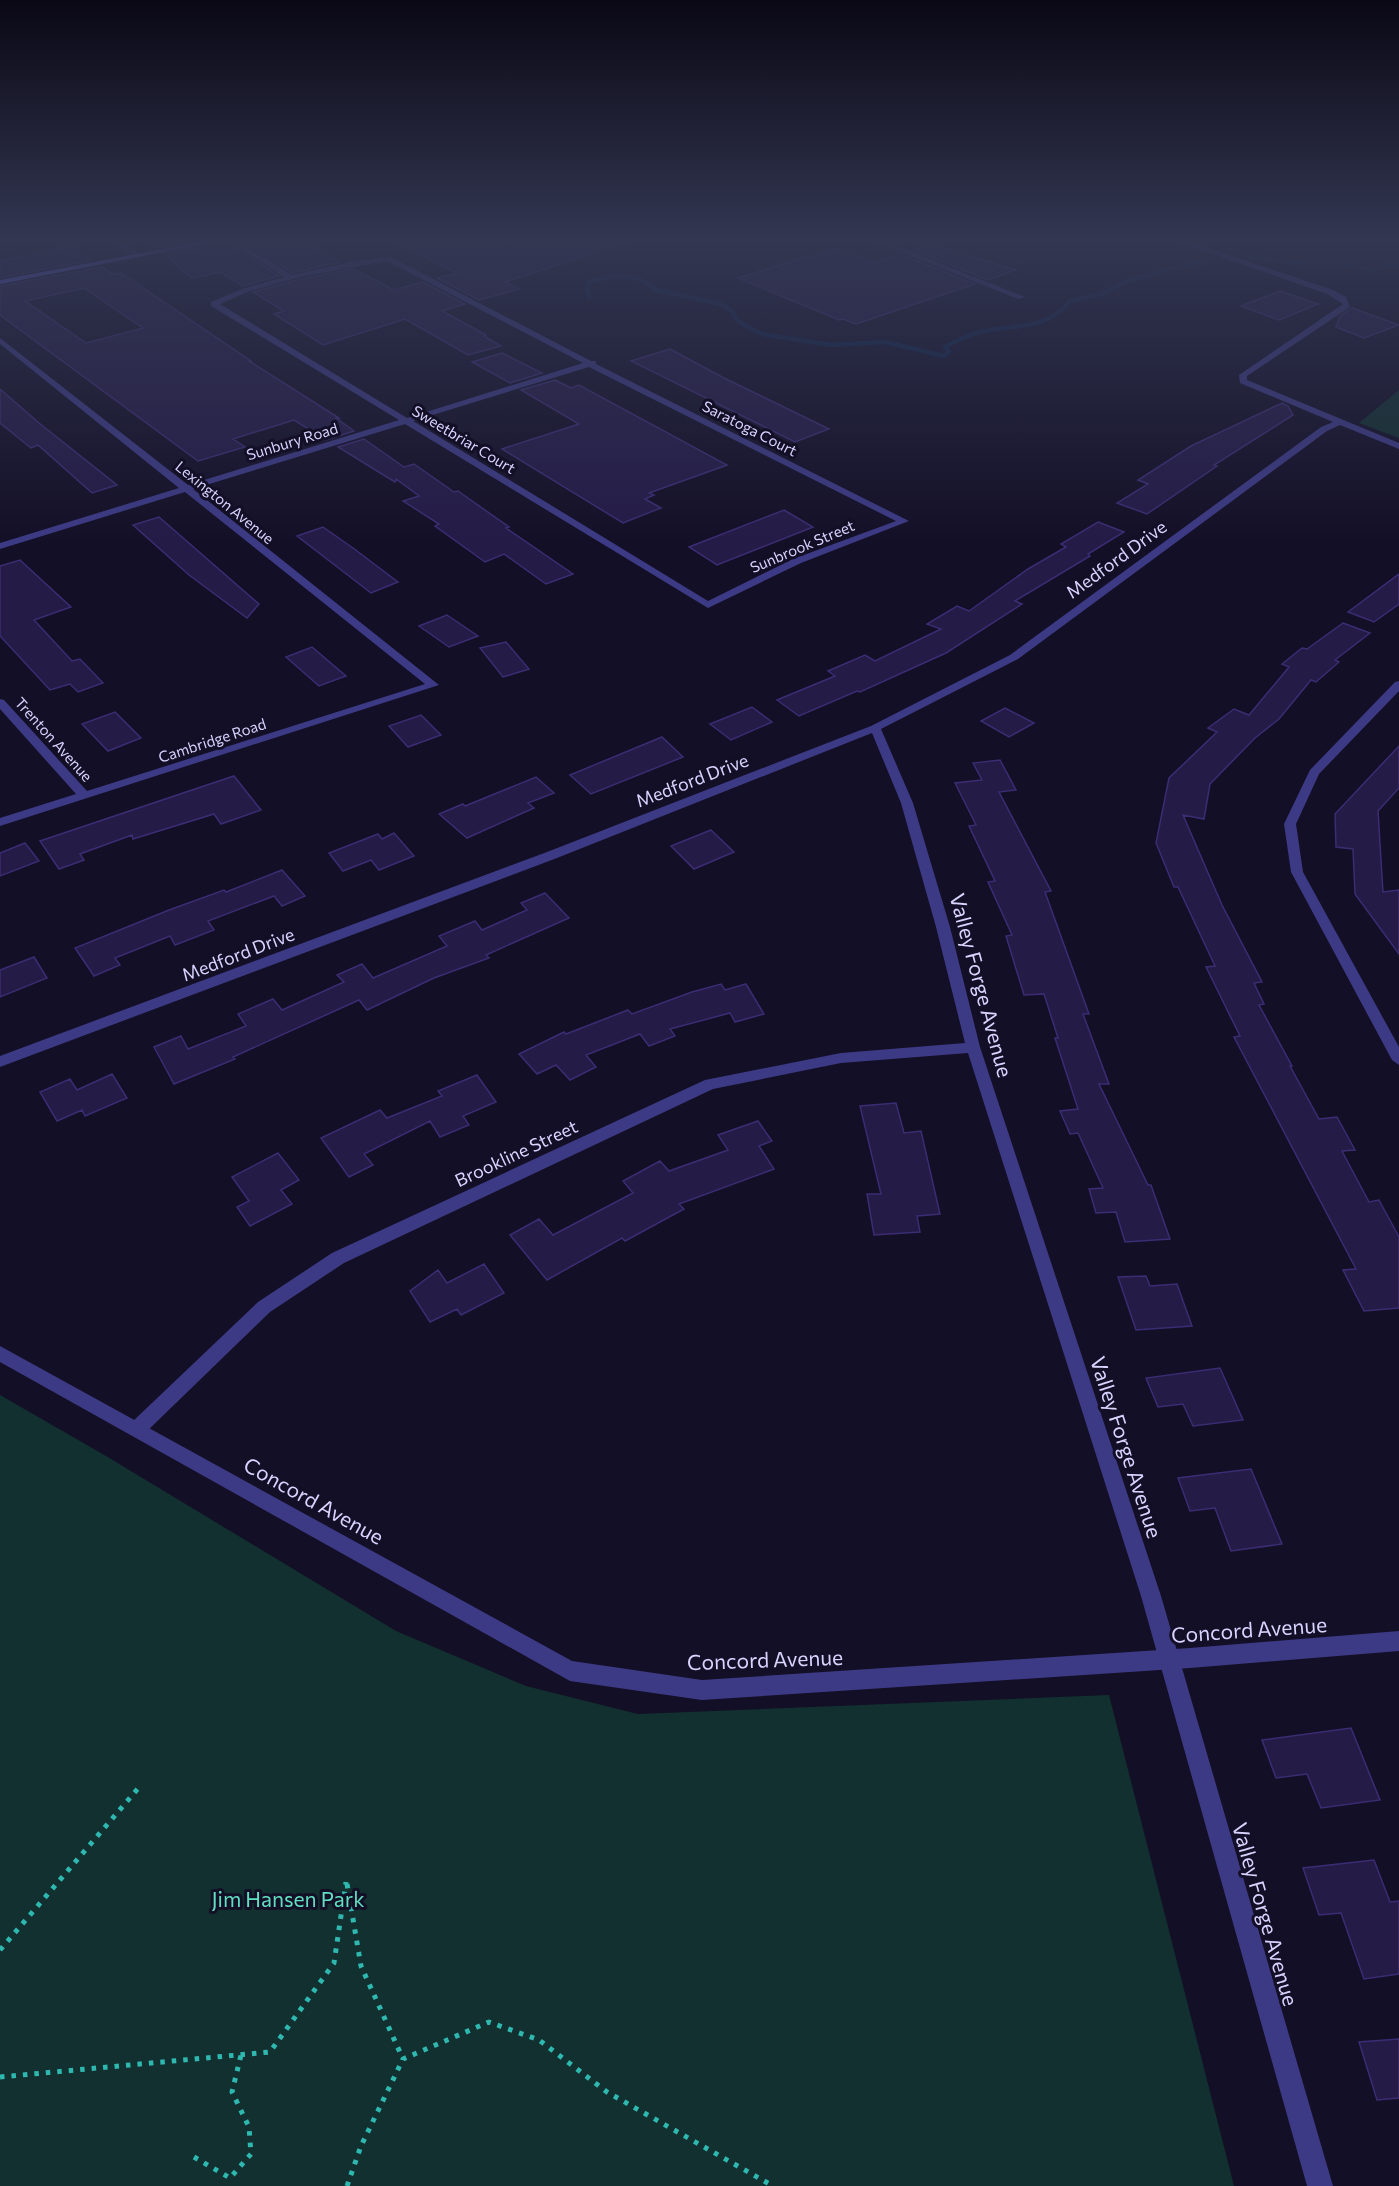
<svg xmlns="http://www.w3.org/2000/svg" width="1399" height="2186" font-family="Commissioner,sans-serif">
  <style>
    .green { fill: #12302f }
    .lines { fill: none; stroke-linecap: round; stroke-linejoin: round }
    .stream { stroke: #0c2248; stroke-width: 4.5 }
    .building { fill: #241b47; stroke: #3b2d73; stroke-width: 1.5; fill-rule: evenodd }
    .path { stroke: #2fb8b0; stroke-width: 5; stroke-dasharray: 4.5 7; stroke-linecap: butt }
    .minor { fill: #3d3a85; fill-rule: evenodd }
    .tertiary { fill: #3d3a85; fill-rule: evenodd }
    .secondary { fill: #6f6bff; fill-rule: evenodd }
    .labels { text-anchor: middle; dominant-baseline: central; stroke-width: 6; stroke-linejoin: round; paint-order: stroke }
    .far-street-label { font-size: 15px; fill: #d9d4ff; stroke: #130f26 }
    .street-label { font-size: 18px; fill: #d9d4ff; stroke: #130f26 }
    .near-street-label { font-size: 21px; fill: #d9d4ff; stroke: #130f26 }
    .near-park-label { font-size: 21px; fill: #5fe0c0; stroke: #130f26 }
  </style>
  <rect width="100%" height="100%" fill="#130f26"/>
  <path class="green" d="M1399,390V438L1359,423Z
    M0,1395L106,1456L396,1631L526,1686L638,1714L1109,1695L1234,2186H0Z"/>
  <g class="lines">
    <path class="stream" d="M1248,256L1303,264H1344L1370,270L1399,264
      M589,297L587,289L589,282C611,275 639,272 656,290L721,304L732,311L736,319L744,325L762,334L831,345L885,342L944,356L949,352L945,347C956,341 967,335 980,332C1013,324 1047,331 1070,301L1102,294L1129,280L1204,261"/>
  </g>
  <path class="building" d="M145,238H207L157,248Z
    M238,238H299L340,262L292,273Z
    M386,238H624L625,243L505,282L519,289L479,300L437,278L457,273Z
    M227,242L279,276L243,286L220,272L192,278L164,254Z
    M931,244L1016,270L988,280L913,250Z
    M65,247H73L92,260L0,278V261Z
    M836,248L874,263L900,254L975,284L856,324L843,319L839,320L738,278Z
    M101,267L113,274L121,273L251,361H249L339,418H336L354,431L326,440L294,420L233,439L245,447L198,461L0,315V286ZM84,288L143,328L86,343L25,301Z
    M353,269L394,290L423,282L465,304L442,311L486,335L484,336L501,346L468,355L405,319L323,345L274,314L284,311L253,292L301,279Z
    M1280,291L1318,304L1279,320L1241,306Z
    M1352,308L1399,325L1364,338L1336,327L1340,316Z
    M670,349L722,377L829,429L795,442L631,361Z
    M502,353L542,373L510,383L472,362Z
    M555,380L571,388L579,385L727,465L649,493L654,495L645,499L661,508L623,523L502,449L579,424L521,390Z
    M0,389L39,423L117,485L92,493L38,445L31,448L0,423Z
    M1282,403L1288,406L1293,415L1214,465L1217,466L1147,514L1117,503L1148,484L1138,480L1191,446Z
    M364,439L404,467L414,464L454,492L458,491L509,527L506,528L573,574L546,584L504,554L485,562L435,526L439,524L403,501L419,496L396,479L395,482L338,447Z
    M784,510L813,527L717,565L689,547Z
    M159,517L259,604L247,618L189,575L133,525Z
    M1098,522L1124,532L1088,554L1090,556L1015,601L1022,604L946,653L860,692L857,691L799,716L777,700L835,676L828,671L865,655L875,661L941,629L927,624L957,606L969,611L1028,569L1066,547L1061,544Z
    M323,527L353,548L398,582L371,593L297,536Z
    M20,560L71,607L34,620L72,661L80,659L103,683L78,692L70,684L50,690L0,636V566Z
    M1399,574V604L1374,622L1348,612Z
    M447,615L478,636L449,647L419,626Z
    M1343,623L1370,633L1335,660L1339,662L1316,682L1311,680L1279,719L1255,738L1210,784L1204,819L1183,815L1222,905L1262,982L1254,983L1264,1004L1259,1005L1292,1066H1290L1319,1119L1337,1117L1355,1150L1342,1151L1369,1202L1379,1200L1399,1237V1308L1364,1311L1343,1270L1356,1269L1234,1037L1240,1036L1206,967L1215,966L1178,887H1174L1156,843L1169,778L1217,732L1208,728L1234,709L1249,715L1289,667L1282,664L1302,648L1307,649Z
    M506,642L529,669L503,677L480,648Z
    M312,647L346,676L319,686L286,657Z
    M752,707L772,722L731,740L710,724Z
    M1005,708L1034,723L1009,737L981,721Z
    M115,712L141,738L108,751L82,724Z
    M421,715L441,735L408,747L389,726Z
    M662,737L683,757L591,794L570,775Z
    M1399,746V788L1378,811L1383,892L1399,890V954L1355,894L1353,849L1336,847L1335,814Z
    M1000,760L1016,790L999,792L1051,891L1045,892L1089,1014H1083L1109,1084H1099L1148,1185H1151L1170,1239L1125,1242L1116,1212L1096,1213L1089,1189L1103,1188L1078,1133L1070,1134L1060,1111L1078,1109L1055,1038H1058L1044,994L1024,995L1006,936L1012,935L988,882L995,881L969,826L976,825L955,783L982,780L973,763Z
    M234,776L261,810L221,824L214,814L133,839L132,835L80,854L84,860L59,869L40,841Z
    M536,777L554,793L528,803L534,808L467,838L439,814L463,804L465,806Z
    M711,830L734,852L694,869L671,846Z
    M394,833L414,856L379,870L371,860L343,871L329,853L378,834L382,839Z
    M25,843L39,861L0,876V853Z
    M282,870L305,896L282,906L274,896L208,921L214,930L175,945L170,936L115,958L120,965L94,976L75,948L169,910L224,890L226,892Z
    M545,893L569,918L486,955L489,958L434,978L367,1010L359,1000L233,1057L235,1059L174,1084L154,1047L181,1036L188,1049L246,1026L238,1014L273,999L282,1010L344,982L337,975L362,964L373,978L447,946L439,936L475,921L482,930L527,910L521,903Z
    M34,957L47,978L0,997V970Z
    M721,984L725,990L746,984L764,1014L735,1022L730,1013L670,1029L675,1036L649,1046L640,1034L586,1055L596,1067L570,1080L556,1065L537,1074L519,1054L564,1032L566,1034L628,1010L632,1014L692,992Z
    M112,1074L127,1098L85,1116L82,1110L57,1121L40,1092L70,1079L77,1090Z
    M477,1075L496,1102L463,1116L469,1125L440,1137L430,1121L364,1154L373,1165L349,1177L321,1138L380,1110L387,1118L442,1096L438,1091Z
    M896,1103L904,1133L921,1131L940,1214L917,1216L920,1232L874,1235L867,1194H881L860,1106Z
    M758,1121L772,1141L759,1146L774,1169L679,1204L684,1209L625,1241L622,1238L547,1280L510,1235L539,1219L553,1235L633,1193L623,1181L660,1161L669,1171L728,1150L718,1135Z
    M278,1153L299,1180L281,1190L292,1204L250,1226L237,1207L249,1201L232,1177Z
    M484,1264L504,1293L461,1315L457,1309L430,1322L410,1291L438,1270L447,1283Z
    M1146,1276L1150,1286L1177,1284L1192,1326L1136,1330L1118,1277Z
    M1220,1368L1243,1420L1193,1426L1183,1404L1158,1407L1146,1378Z
    M1251,1469L1282,1544L1231,1551L1215,1508L1190,1511L1178,1478Z
    M1351,1728L1380,1800L1321,1808L1307,1774L1276,1778L1262,1740Z
    M1374,1860L1390,1902L1399,1901V1974L1364,1979L1341,1913L1319,1915L1303,1868Z
    M1399,2039V2098L1377,2100L1359,2042Z"/>
  <g class="lines">
    <path class="path" d="M347,1884L361,1966L403,2059
      M0,1950L141,1785
      M0,2077L270,2052L334,1963L346,1882
      M194,2157L230,2178L251,2154L249,2127L232,2092L241,2055
      M347,2186L361,2146L403,2059L489,2022L539,2040L607,2092L773,2186"/>
    <path class="minor" d="M107,238H115L143,256L136,258Z
      M225,238H232L292,275L350,262L391,257L591,361H596V364L909,521L801,563L708,608L405,424L193,489L439,685L0,826V818L76,794L0,709V699L4,700L87,791L425,684L185,492L0,549V543L179,488L0,344V338L188,485L399,420L211,306V302L245,288L284,277ZM387,261L583,363L407,418L220,304L250,291L300,277ZM589,367L896,521L793,559L708,601L413,421Z
      M866,238C874,238 879,242 886,242C894,243 904,238 912,238L894,245L1025,297L1018,299Z
      M1167,238H1178L1333,290L1346,297L1350,307L1247,376V380L1399,443V449L1340,425L1327,431L1018,659L881,729L913,803L950,927L980,1047L1161,1596L1333,2186H1307L1141,1596L968,1053L841,1063L713,1089L344,1263L270,1312L143,1435L137,1437L131,1435L128,1429L131,1423L258,1302L332,1253L705,1080L841,1053L965,1043L936,927L901,803L872,733L557,858L0,1067V1056L547,852L871,726L1010,655L1321,427L1333,422L1240,383L1239,375L1343,304L1327,294Z
      M1399,681V691L1319,774L1296,824L1303,872L1399,1047V1065L1392,1060L1291,872L1284,824L1310,770L1395,682Z"/>
    <path class="tertiary" d="M0,1346L572,1661L702,1680L1190,1648L1399,1631V1651L1190,1668L702,1700L570,1681L0,1362Z"/>
    <path class="secondary" d="M220,238H236L0,284V280Z"/>
  </g>
  <linearGradient id="sky" x2="0" y2="1"><stop stop-color="#0a0815"/><stop offset="0.44" stop-color="#333752"/><stop offset="1" stop-color="#333752" stop-opacity="0"/></linearGradient>
  <rect width="1399" height="544" fill="url(#sky)"/>
  <g class="labels">
    <g class="far-street-label">
      <text transform="translate(750 428) rotate(27)">Saratoga Court</text>
      <text transform="translate(464 439) rotate(31)">Sweetbriar Court</text>
      <text transform="translate(292 441) rotate(-17)">Sunbury Road</text>
      <text transform="translate(225 502) rotate(39)">Lexington Avenue</text>
      <text transform="translate(802 546) rotate(-23)">Sunbrook Street</text>
      <text transform="translate(54 739) rotate(48)">Trenton Avenue</text>
      <text transform="translate(212 740) rotate(-18)">Cambridge Road</text>
    </g>
    <g class="street-label">
      <text transform="translate(1116 559) rotate(-36)">Medford Drive</text>
      <text transform="translate(692 780) rotate(-21)">Medford Drive</text>
      <text transform="translate(238 954) rotate(-21)">Medford Drive</text>
      <text transform="translate(516 1153) rotate(-25)">Brookline Street</text>
    </g>
    <g class="near-street-label">
      <text transform="translate(982 985) rotate(75)">Valley Forge Avenue</text>
      <text transform="translate(1127 1447) rotate(72)">Valley Forge Avenue</text>
      <text transform="translate(314 1500) rotate(29)">Concord Avenue</text>
      <text transform="translate(1249 1629) rotate(-4)">Concord Avenue</text>
      <text transform="translate(765 1659) rotate(-2)">Concord Avenue</text>
      <text transform="translate(1266 1914) rotate(74)">Valley Forge Avenue</text>
    </g>
    <g class="near-park-label">
      <text x="288" y="1898">Jim Hansen Park</text>
    </g>
  </g>
</svg>
